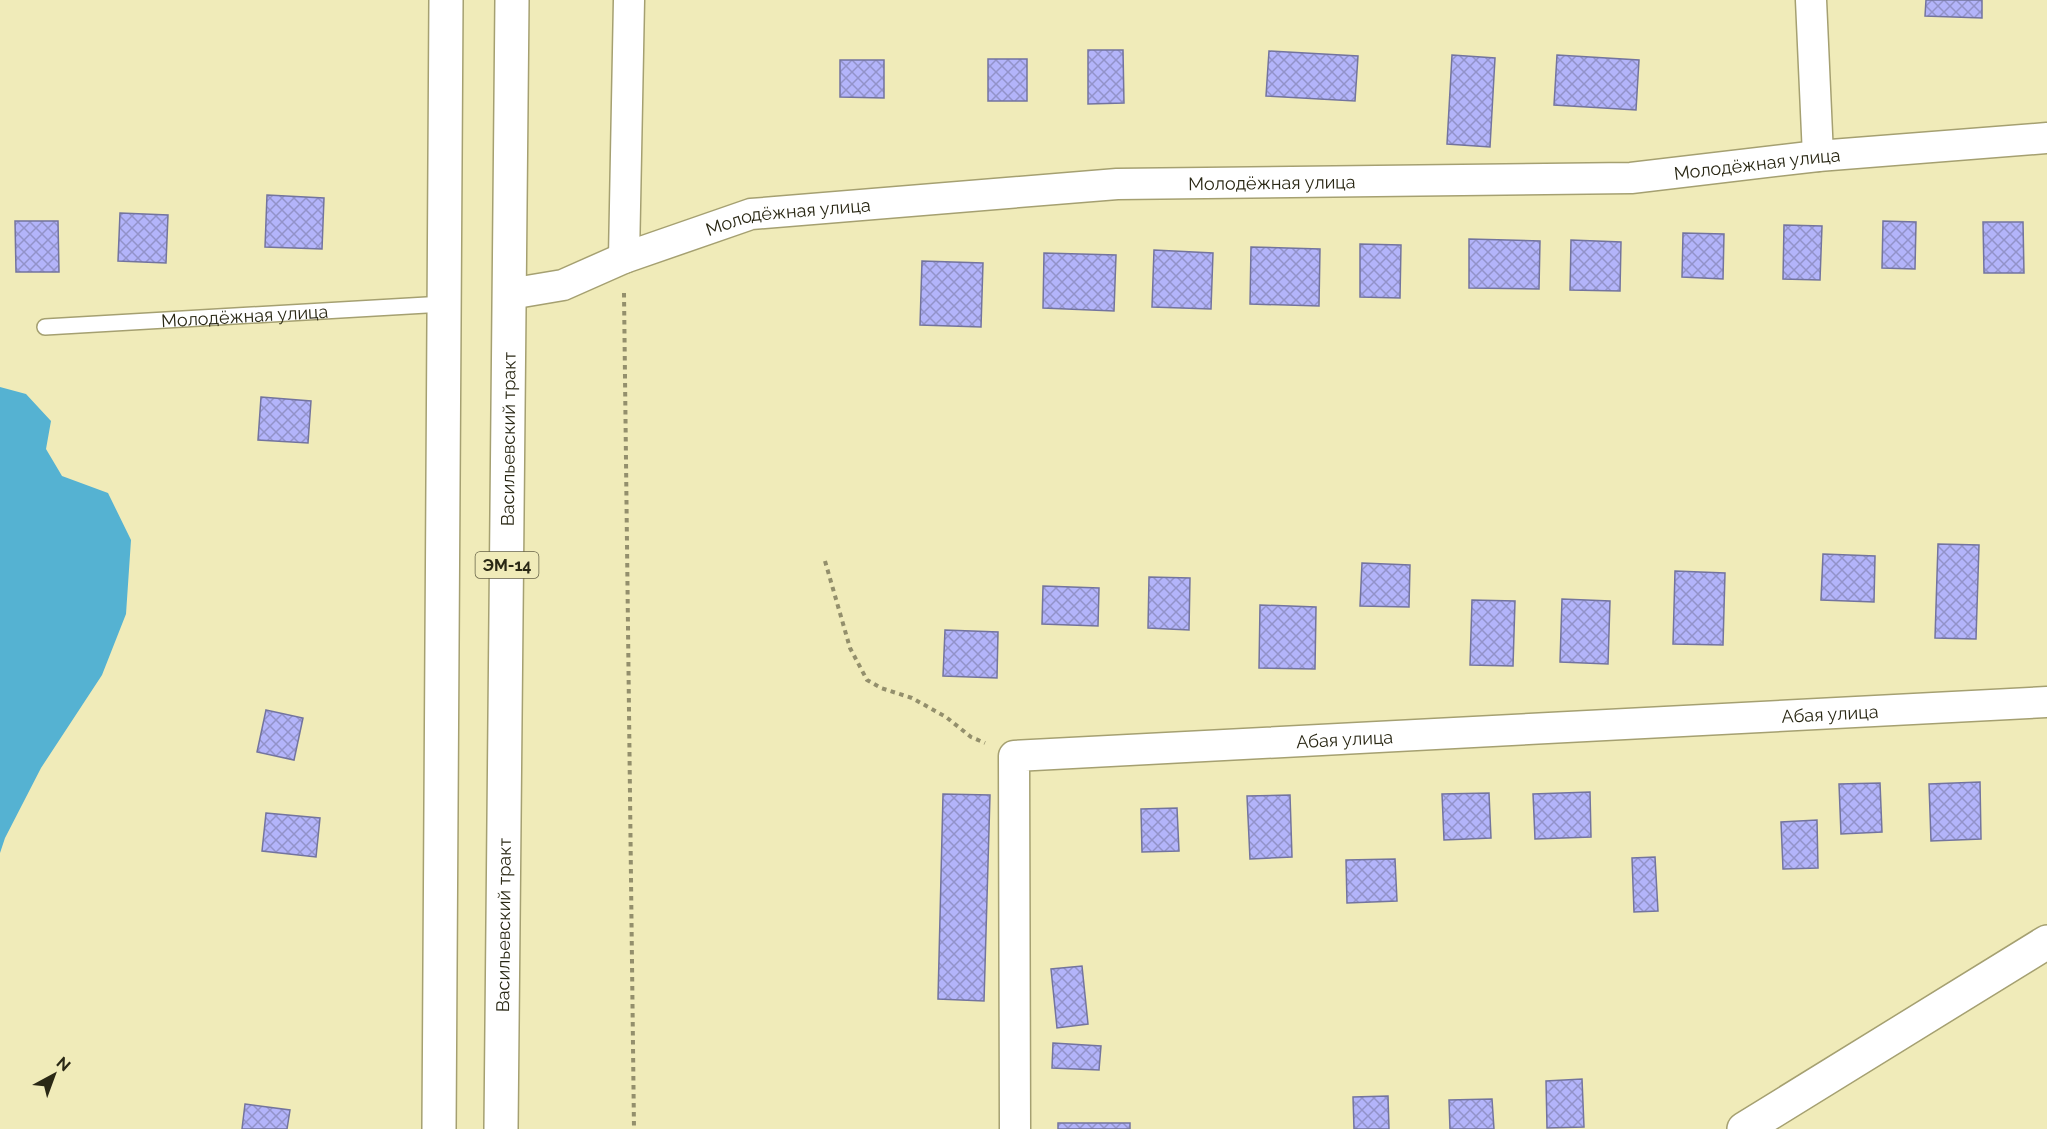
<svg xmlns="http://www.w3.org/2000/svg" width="2047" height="1129" font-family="Raleway,sans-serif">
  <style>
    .water { fill: #55b2d2 }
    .building { fill: url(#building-cross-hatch); stroke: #73749e; stroke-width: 1.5 }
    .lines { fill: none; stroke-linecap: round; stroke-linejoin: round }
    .lane-casing { stroke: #a5a071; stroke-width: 18 }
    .street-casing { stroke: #a5a071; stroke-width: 33 }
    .secondary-casing { stroke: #a5a071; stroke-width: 36 }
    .primary-casing { stroke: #a5a071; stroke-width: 36 }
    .path { stroke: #938f6c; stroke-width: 4; stroke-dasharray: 4.5 4.5; stroke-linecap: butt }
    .lane { stroke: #fff; stroke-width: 15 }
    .street { stroke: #fff; stroke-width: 30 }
    .secondary { stroke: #fff; stroke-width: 33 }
    .primary { stroke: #fff; stroke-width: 33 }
    .labels { text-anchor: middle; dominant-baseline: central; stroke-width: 6; stroke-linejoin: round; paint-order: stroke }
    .shield { fill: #f0ebb9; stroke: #656246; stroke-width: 1.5 }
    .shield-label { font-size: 16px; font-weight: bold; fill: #2a2815 }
    .street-label { font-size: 18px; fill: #2a2815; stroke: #f0ebb9 }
  </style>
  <defs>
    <pattern id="building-cross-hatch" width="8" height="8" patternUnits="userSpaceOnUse" patternTransform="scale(1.5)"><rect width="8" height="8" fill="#b3b4fa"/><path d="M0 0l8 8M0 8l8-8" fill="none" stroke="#9292c9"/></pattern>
  </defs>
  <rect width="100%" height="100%" fill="#f0ebb9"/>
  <path class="water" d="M0,387L26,394L51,421L46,449L62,476L108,493L131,540L126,614L102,675L41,768L5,838L0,853Z"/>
  <path class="building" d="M1926,0H1982V18L1925,16Z
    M1088,50H1123L1124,103L1088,104Z
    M1269,51L1358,56L1355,101L1266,96Z
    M1452,55L1495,58L1490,147L1447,144Z
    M1557,55L1639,60L1636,110L1554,105Z
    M988,59H1027V101H988Z
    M840,60H884V98L840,97Z
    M267,195L324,198L322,249L265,247Z
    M120,213L168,215L166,263L118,261Z
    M15,221H58L59,272H16Z
    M1883,221L1916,222L1915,269L1882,268Z
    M1983,222H2023L2024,273H1984Z
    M1784,225L1822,226L1820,280L1783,279Z
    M1683,233L1724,234L1723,279L1682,277Z
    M1469,239L1540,241L1539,289L1469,288Z
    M1571,240L1621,242L1620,291L1570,290Z
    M1360,244L1401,245L1400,298L1360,297Z
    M1251,247L1320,249L1319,306L1250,304Z
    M1154,250L1213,253L1211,309L1152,307Z
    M1044,253L1116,255L1114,311L1043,308Z
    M922,261L983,263L981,327L920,325Z
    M261,397L311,401L308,443L258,440Z
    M1938,544L1979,545L1976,639L1935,638Z
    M1823,554L1875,556L1874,602L1821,600Z
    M1362,563L1410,565L1409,607L1360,606Z
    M1675,571L1725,573L1723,645L1673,644Z
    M1149,577L1190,578L1189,630L1148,628Z
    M1043,586L1099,588L1098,626L1042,624Z
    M1562,599L1610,601L1608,664L1560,662Z
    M1472,600L1515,601L1513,666L1470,665Z
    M1260,605L1316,607L1315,669L1259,668Z
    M945,630L998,632L997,678L943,676Z
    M266,710L303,718L294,760L257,752Z
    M1980,782L1981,839L1931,841L1929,784Z
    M1880,783L1882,832L1841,834L1839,784Z
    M1590,792L1591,837L1535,839L1533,794Z
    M1489,793L1491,838L1444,840L1442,794Z
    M943,794L990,795L984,1001L938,999Z
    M1290,795L1292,857L1250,859L1247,796Z
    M1177,808L1179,851L1142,852L1141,809Z
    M266,813L320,818L316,857L262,851Z
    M1817,820L1818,868L1783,869L1781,822Z
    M1655,857L1658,911L1634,912L1632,858Z
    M1395,859L1397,901L1347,903L1346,860Z
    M1082,966L1088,1024L1057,1028L1051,969Z
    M1053,1043L1101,1046L1099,1070L1052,1068Z
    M1582,1079L1584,1127L1547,1128L1546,1081Z
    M1388,1096L1389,1129H1354L1353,1097Z
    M1492,1099L1494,1129H1450L1449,1100Z
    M245,1104L290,1110L287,1129H242Z
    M1058,1123H1130V1129H1058Z"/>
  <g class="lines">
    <defs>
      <g id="lane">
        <path id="s1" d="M45,327L444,304"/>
      </g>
      <g id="street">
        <path d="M1811,0L1818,156"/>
        <path d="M624,258L629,0"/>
        <path id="s2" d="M510,294L563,285L624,258L751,214L1117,184L1631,178L1818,156L2047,138"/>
        <path id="s3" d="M1015,1129L1014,756L2047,702"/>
      </g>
      <path id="secondary" d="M1744,1129L2047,942"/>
      <g id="primary">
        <path d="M439,1129L446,0"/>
        <path id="s4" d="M501,1129L512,0"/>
      </g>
    </defs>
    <use href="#lane" class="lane-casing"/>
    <use href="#street" class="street-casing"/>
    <use href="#secondary" class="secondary-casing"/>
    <use href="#primary" class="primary-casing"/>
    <path class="path" d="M624,293L634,1129
      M825,561L850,648L867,680L881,688L912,698L946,717L971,737L985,743"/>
    <use href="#lane" class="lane"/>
    <use href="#street" class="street"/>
    <use href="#secondary" class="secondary"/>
    <use href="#primary" class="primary"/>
  </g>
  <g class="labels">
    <rect class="shield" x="475.5" y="552" width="63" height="26" rx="4.5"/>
    <g class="shield-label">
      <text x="507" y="565">ЭМ-14</text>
    </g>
    <g class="street-label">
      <text stroke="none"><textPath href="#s2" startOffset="1263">Молодёжная улица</textPath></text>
      <text stroke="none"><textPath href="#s2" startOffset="777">Молодёжная улица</textPath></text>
      <text stroke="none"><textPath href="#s2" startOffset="291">Молодёжная улица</textPath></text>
      <text stroke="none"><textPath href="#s1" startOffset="200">Молодёжная улица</textPath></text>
      <text stroke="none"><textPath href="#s4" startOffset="690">Васильевский тракт</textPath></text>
      <text stroke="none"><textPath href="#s3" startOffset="1190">Абая улица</textPath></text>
      <text stroke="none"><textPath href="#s3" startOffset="704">Абая улица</textPath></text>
      <text stroke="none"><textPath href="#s4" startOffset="204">Васильевский тракт</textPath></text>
    </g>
  </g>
  <g transform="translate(54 1075) rotate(41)" stroke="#f0ebb9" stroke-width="4.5" paint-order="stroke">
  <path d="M0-4.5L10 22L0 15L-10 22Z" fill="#2a2815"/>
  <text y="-9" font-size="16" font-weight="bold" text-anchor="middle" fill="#2a2815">N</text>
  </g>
</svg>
